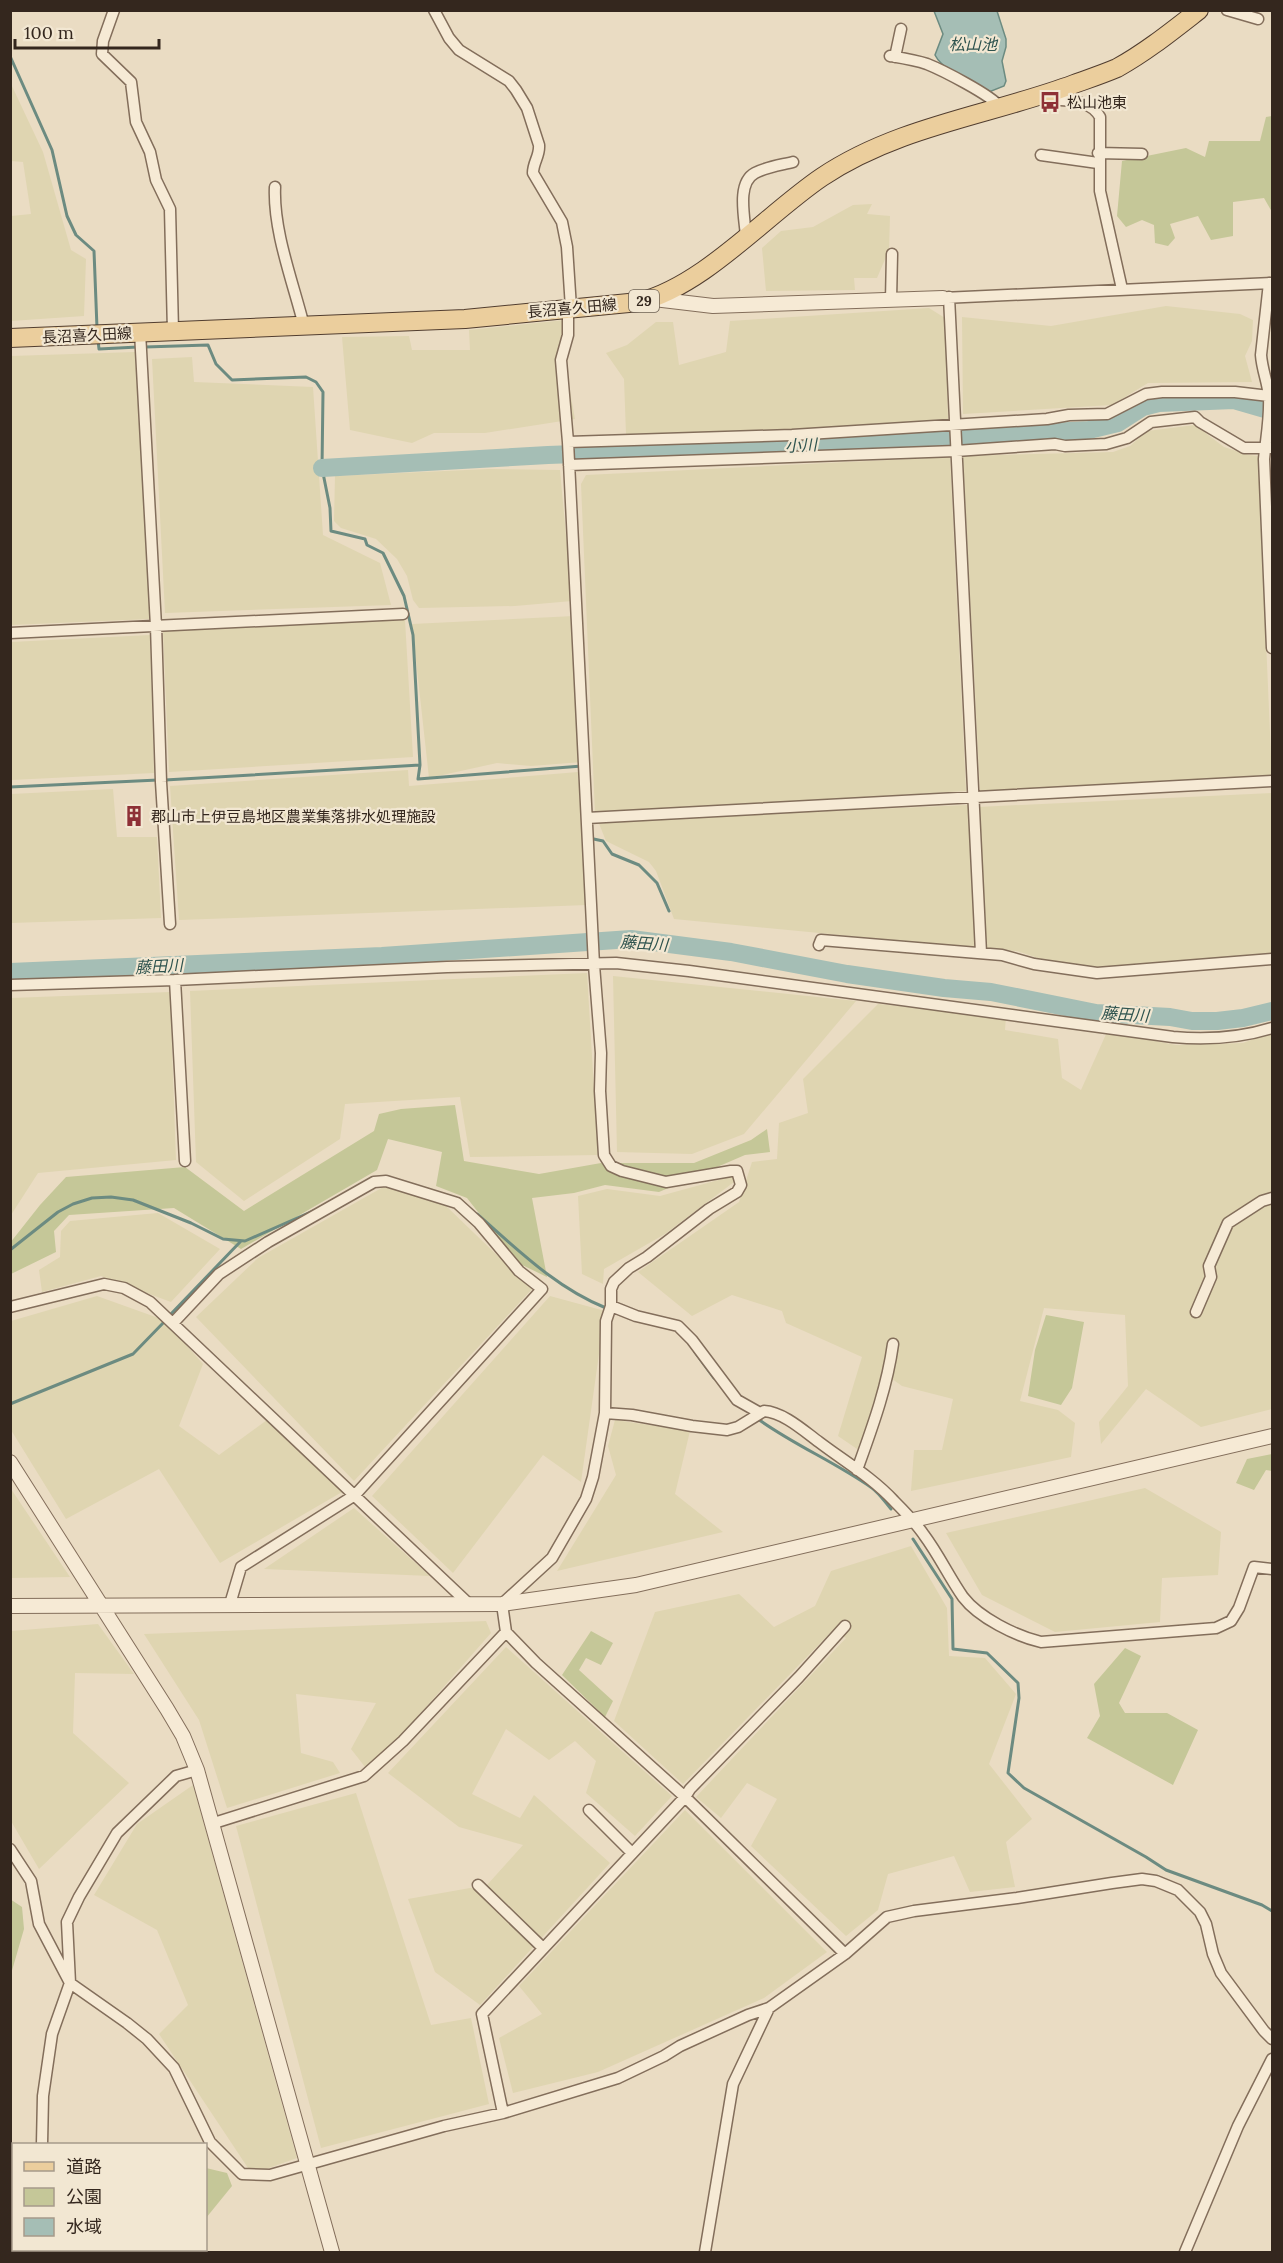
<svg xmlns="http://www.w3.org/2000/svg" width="1283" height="2263" font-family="Lora,'Noto Sans JP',serif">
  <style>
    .farmland { fill: #dfd5b1 }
    .green { fill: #c5c798 }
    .water { fill: #a5beb5; stroke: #6c8b81; stroke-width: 1.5 }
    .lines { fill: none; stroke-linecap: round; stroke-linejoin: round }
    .stream { stroke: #6c8b81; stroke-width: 3 }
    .river { stroke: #a5beb5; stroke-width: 18 }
    .minor-casing { stroke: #836e5b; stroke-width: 13 }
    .tertiary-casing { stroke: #836e5b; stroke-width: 16 }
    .primary-casing { stroke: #513d2f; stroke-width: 20 }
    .minor { stroke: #f6ead5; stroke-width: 10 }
    .tertiary { stroke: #f6ead5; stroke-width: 14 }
    .primary { stroke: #ebce9d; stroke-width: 18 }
    .labels { text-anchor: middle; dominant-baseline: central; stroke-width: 4.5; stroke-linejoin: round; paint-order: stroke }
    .shield { fill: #f2e7d2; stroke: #6d6154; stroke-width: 1.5 }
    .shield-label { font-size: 14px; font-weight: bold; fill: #34271e }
    .poi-label { font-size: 15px; fill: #34271e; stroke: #f2e7d2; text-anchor: start }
    .street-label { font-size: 15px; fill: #34271e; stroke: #f2e7d2 }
    .water-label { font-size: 16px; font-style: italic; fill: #2e534e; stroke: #f2e7d2 }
  </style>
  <rect width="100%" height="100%" fill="#eadcc3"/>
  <path class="farmland" d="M11,84L43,152L71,250L86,259L84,316L11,321V216L31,214L23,162L11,161Z
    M872,204L867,214L890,216L889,250L877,278H854L855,290L766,291L762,248L781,231L813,227L853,205Z
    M1166,306L1240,314L1253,320L1252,341L1245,356L1252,382L1148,383L1112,405L963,414L962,317L1051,326Z
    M929,308L945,318L948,419L743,433L626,434L624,379L606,353L627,345L656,322H673L679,365L726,352L730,321Z
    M565,320L564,359L575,419L485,433H434L412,443L350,430L342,337L409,336L412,350H470L469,330Z
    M135,352L150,619L11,625V356Z
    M192,357L194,382L313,387L323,535L380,563L391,605L165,613L152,359Z
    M1195,425L1224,447L1249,455L1258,456L1272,779L980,791L963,456L1113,452L1130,446L1147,431Z
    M950,457L966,791L595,814L581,484L586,475Z
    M489,469L560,470L572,601L515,606L419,608L413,600L407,576L397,559L376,539L341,528L334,521L335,476Z
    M574,616L582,762L531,766L497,763L429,778L412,624Z
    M405,620L413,757L169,772L163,631Z
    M150,635L154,773L11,780V642Z
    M408,770L409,786L578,772L587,905L179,920L170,786Z
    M113,789L117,837H157L161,918L11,923V794Z
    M1272,793V956L1094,968L1047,961L1017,951L985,950L978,807Z
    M968,805L976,948L674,919L656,871L649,862L606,841L598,821Z
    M587,973L598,1155L470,1157L460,1097L345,1104L340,1139L244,1201L196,1162L190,991Z
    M613,976L856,1001L744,1134L692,1154L617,1152Z
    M170,992L176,1160L38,1173L11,1215V998Z
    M878,1004L1006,1016L1005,1030L1058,1039L1062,1078L1081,1090L1107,1032L1176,1045L1243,1043L1272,1032V1409L1201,1427L1146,1389L1101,1444L1099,1422L1128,1386L1125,1315L1044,1308L1020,1401L1058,1410L1075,1423L1071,1457L911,1491L914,1450H942L953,1399L902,1386L888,1376L860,1451L838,1436L862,1357L786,1323L782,1311L732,1295L692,1316L638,1272L739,1202L752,1162L777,1159L779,1123L808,1113L803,1079Z
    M733,1176L734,1182L665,1234L604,1269L603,1284L582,1274L578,1196L607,1189L660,1196Z
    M385,1186L444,1204L532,1289L354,1481L196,1317L258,1258Z
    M158,1213L220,1249L171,1302L101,1276L42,1292L39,1270L60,1257L61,1231L70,1221Z
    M97,1296L164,1320L203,1364L179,1426L219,1455L267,1420L342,1492L220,1563L159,1469L66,1519L11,1430V1321Z
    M550,1296L605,1311L581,1482L543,1455L453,1573L372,1496Z
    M615,1420L690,1431L675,1494L723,1532L557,1571L616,1475L608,1446Z
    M1145,1488L1221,1532L1218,1575L1162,1578L1160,1622L1055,1632L982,1595L946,1533Z
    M10,1489H11L70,1577L11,1578Z
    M354,1508L430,1576L264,1569Z
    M911,1546L947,1608L949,1656L985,1658L1016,1694L989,1764L1032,1819L1006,1842L1015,1887L970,1892L954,1856L888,1874L878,1910L846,1936L751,1846L777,1799L747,1783L721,1818L696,1797L846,1638L832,1631L683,1784L614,1721L655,1612L739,1594L774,1627L815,1606L831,1571Z
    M486,1621L491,1633L369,1772L351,1749L376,1703L296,1694L301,1753L333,1762L340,1773L227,1808L199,1720L144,1634Z
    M98,1624L134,1674L75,1673L73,1733L129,1783L39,1869L11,1821V1631Z
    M506,1647L672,1796L635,1836L586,1793L596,1761L575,1741L549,1760L506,1729L472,1794L520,1818L534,1795L610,1863L480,2005L435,1972L408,1899L487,1885L523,1845L459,1827L388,1773Z
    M193,1785L297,2158L252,2174L159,2034L188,2005L157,1930L94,1895L137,1824Z
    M356,1793L431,2025L471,2018L489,2104L321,2148L236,1826Z
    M685,1810L827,1952L764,1998L598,2072L513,2093L499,2038L542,2014L519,1986Z"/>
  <path class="green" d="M1272,116V212L1264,198L1233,202V236L1211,240L1198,216L1170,224L1175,238L1168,246L1155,243L1154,225L1142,220L1126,227L1117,216L1122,161L1186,148L1205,157L1209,141H1260L1266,117Z
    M455,1105L464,1161L539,1174L601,1163H694L751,1140L767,1129L770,1152L745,1155L659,1192L605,1185L574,1193L532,1198L547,1277L518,1263L467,1198L436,1186L442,1152L388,1139L377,1170L241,1249L174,1208L69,1215L54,1231L56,1252L11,1274L10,1243L40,1205L66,1177L185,1167L244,1211L374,1131L379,1114L401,1109Z
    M1046,1315L1084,1322L1072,1388L1061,1405L1028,1396L1035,1350Z
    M1272,1454V1471L1266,1470L1254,1490L1236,1483L1247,1459Z
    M591,1631L613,1643L601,1665L586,1658L579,1670L613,1701L605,1717L562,1675Z
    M1125,1648L1141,1656L1119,1703L1125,1713H1167L1198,1730L1173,1785L1087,1738L1100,1716L1094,1684Z
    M10,1899L22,1907L24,1929L11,1974Z
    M206,2168L227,2173L232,2186L206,2218Z"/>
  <path class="water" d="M934,11H997L1006,39V47L1002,61L1006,81L1004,86L989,92C974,84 942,70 935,55L943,34Z"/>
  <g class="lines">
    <path class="stream" d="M10,56L52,150L67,216L76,235L94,251L97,328
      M98,340L99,349L138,347
      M145,347L208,345L216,364L232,380L306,377L316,382L323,392L322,468L330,508L331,531L365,539L367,545L383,553L404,596L413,635L420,765L418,779L582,766
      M165,780L420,765
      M10,787L158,780
      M589,838L603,841L612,854L639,865L657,883L669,911
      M477,1214C517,1249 556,1288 606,1308
      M10,1250L58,1212L73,1204L92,1198L111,1197L133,1200L191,1223L223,1239L245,1241L313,1211
      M169,1316L241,1241
      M695,1352L714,1378
      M10,1404L133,1354L165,1321
      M758,1419C794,1445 835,1462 872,1488C879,1493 885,1502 891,1509
      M913,1539L952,1599L953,1649L987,1653L1018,1683L1019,1698L1008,1773L1024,1788L1146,1857L1166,1870L1262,1905L1272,1911"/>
    <path class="river" d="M322,468L548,455L765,447L1089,430L1118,423L1143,407L1159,403L1234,400L1272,411
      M10,972L382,956L631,939L731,952L847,974L944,988L991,992L1096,1013L1170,1017L1192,1021H1217L1243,1018L1272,1011"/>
    <defs>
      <path id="minor" d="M114,10L103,41L102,54L131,82L136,122L150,152L156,180L170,209L173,331
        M434,10L449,38L459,50L509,81L516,90L527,108L539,145C540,156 533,162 533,173L562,222L567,247L571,308
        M1227,10L1258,19
        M890,56C902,58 915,60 927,64C942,70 991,95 1000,107
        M895,57L901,29
        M1052,92L1060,100C1074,101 1092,102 1100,117V191L1122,289
        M1098,153L1142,154
        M1041,155L1098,163
        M275,187C273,231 293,282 304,326
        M746,237C745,219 736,183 755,173C766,167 781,165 793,162
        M1269,283L1261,355C1262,370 1268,383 1269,397C1270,419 1266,438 1264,459L1272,648
        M949,297L981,953
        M943,298L1272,283
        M891,300L892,254
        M140,332L156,626L161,782L170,924
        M568,442L792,435L1047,419L1069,415L1107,414L1146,394L1162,392H1235L1269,396
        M569,465L956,451L1055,444L1065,446L1106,444L1127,438L1151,422L1195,417L1200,422L1244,448H1272
        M10,633L403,614
        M587,818L1272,781
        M819,945L821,940L1002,955L1034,964L1097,973L1272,959
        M175,980L185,1161
        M10,985L175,980L447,967L616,963L689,971L1173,1037C1207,1040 1240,1038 1272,1028
        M611,1306L636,1316L678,1326L692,1340L737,1400L760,1413
        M10,1307L104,1284L124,1288L150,1302L470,1605
        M1196,1312L1211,1277L1209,1266L1228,1223L1262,1201L1272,1198
        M174,1322L219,1274L268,1242L374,1182L386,1181L457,1203L479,1223L519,1271L542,1289L355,1495L241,1567L230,1604
        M605,1413L632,1415L692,1426L727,1430L738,1427L764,1411C783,1412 804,1431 819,1442C844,1461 873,1478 894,1501C904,1511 916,1523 924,1535C939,1555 949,1577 963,1597C979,1618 1016,1636 1041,1642L1216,1628L1231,1621L1239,1608L1254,1567L1272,1569
        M857,1470C872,1428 887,1388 893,1344
        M506,1632L536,1663L685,1797L845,1954
        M589,1810L632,1853
        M214,1823L364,1776L403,1741L506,1632L502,1604L552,1558L586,1499L593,1477L605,1413L606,1321L611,1306V1289L614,1282L629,1268L647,1257L709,1209L737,1192L741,1185L737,1171H731L666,1182L622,1171L611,1166L604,1155L600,1091L601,1053L594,965L568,442L561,360L568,335V308
        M10,1849L31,1881L39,1924L70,1983L127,2023L147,2039L174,2068L210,2142L242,2174L270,2175L444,2126L503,2113L618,2078L664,2056L680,2046L748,2015L769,2008L845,1954L887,1917L914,1911L1017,1898L1112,1883L1142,1879L1156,1881L1178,1890L1200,1912L1206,1924L1213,1954L1221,1973L1264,2031L1272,2039
        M478,1885L543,1948
        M503,2113L482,2014L685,1797L690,1789L799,1677L845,1626
        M42,2144L43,2096L52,2034L70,1983L67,1922L79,1897L117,1833L176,1776L197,1770
        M14,2250L60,2252
        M705,2252L733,2084L769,2008
        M1185,2252L1238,2126L1272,2059"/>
      <path id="tertiary" d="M654,299L713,306L943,298
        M10,1462L167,1709L183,1736L197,1770L332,2252
        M10,1606L502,1604L636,1585L1272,1436"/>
      <path id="primary" d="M10,338L465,319L639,302C704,286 767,214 822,177C898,126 991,115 1074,84C1088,79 1103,74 1117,68C1146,52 1172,31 1199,10"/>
    </defs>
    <use href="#minor" class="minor-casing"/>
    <use href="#tertiary" class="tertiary-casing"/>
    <use href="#primary" class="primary-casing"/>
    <use href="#minor" class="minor"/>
    <use href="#tertiary" class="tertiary"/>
    <use href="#primary" class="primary"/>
  </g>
  <defs>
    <symbol id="bus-bare" viewBox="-9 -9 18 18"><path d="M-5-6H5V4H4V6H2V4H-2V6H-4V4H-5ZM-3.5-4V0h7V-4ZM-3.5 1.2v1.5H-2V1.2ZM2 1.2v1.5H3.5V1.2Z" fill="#8e3036" stroke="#f2e7d2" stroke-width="2.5" paint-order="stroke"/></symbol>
    <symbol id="building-bare" viewBox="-9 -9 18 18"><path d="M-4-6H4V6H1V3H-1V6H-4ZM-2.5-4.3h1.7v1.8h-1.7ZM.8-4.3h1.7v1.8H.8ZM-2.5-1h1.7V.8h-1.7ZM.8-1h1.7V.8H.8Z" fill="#8e3036" stroke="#f2e7d2" stroke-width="2.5" paint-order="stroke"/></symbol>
  </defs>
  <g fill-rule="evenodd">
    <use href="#bus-bare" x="1035" y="87" width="30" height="30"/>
    <use href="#building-bare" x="119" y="801" width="30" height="30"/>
  </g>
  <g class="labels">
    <rect class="shield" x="629" y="290" width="30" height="22" rx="4.5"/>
    <g class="shield-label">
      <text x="644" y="301">29</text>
    </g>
    <g class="poi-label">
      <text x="1067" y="102">松山池東</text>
      <text x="151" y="816">郡山市上伊豆島地区農業集落排水処理施設</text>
    </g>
    <g class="street-label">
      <text transform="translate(572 308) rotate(-5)">長沼喜久田線</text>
      <text transform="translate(87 335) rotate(-3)">長沼喜久田線</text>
    </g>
    <g class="water-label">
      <text x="973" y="44">松山池</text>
      <text transform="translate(801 445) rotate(-3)">小川</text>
      <text transform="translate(644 943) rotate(4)">藤田川</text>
      <text transform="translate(159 966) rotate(-3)">藤田川</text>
      <text transform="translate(1125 1014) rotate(4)">藤田川</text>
    </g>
  </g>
  <rect width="1283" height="2263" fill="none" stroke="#34271e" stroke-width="24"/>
  <rect x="12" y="2143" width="195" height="108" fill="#f2e7d2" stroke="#a69a8a" stroke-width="1.5"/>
  <rect x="24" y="2162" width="30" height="9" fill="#ebce9d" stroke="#a69a8a" stroke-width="1.5"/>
  <text x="66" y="2173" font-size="18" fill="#34271e">道路</text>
  <rect x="24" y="2188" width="30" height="18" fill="#c5c798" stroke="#a69a8a" stroke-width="1.5"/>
  <text x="66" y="2203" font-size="18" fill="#34271e">公園</text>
  <rect x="24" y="2218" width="30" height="18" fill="#a5beb5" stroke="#a69a8a" stroke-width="1.5"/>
  <text x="66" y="2233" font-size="18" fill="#34271e">水域</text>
  <path d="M15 39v9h144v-9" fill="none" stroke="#34271e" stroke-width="3"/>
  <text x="24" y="39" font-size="18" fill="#34271e" stroke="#f2e7d2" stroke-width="4.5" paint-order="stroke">100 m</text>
</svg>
